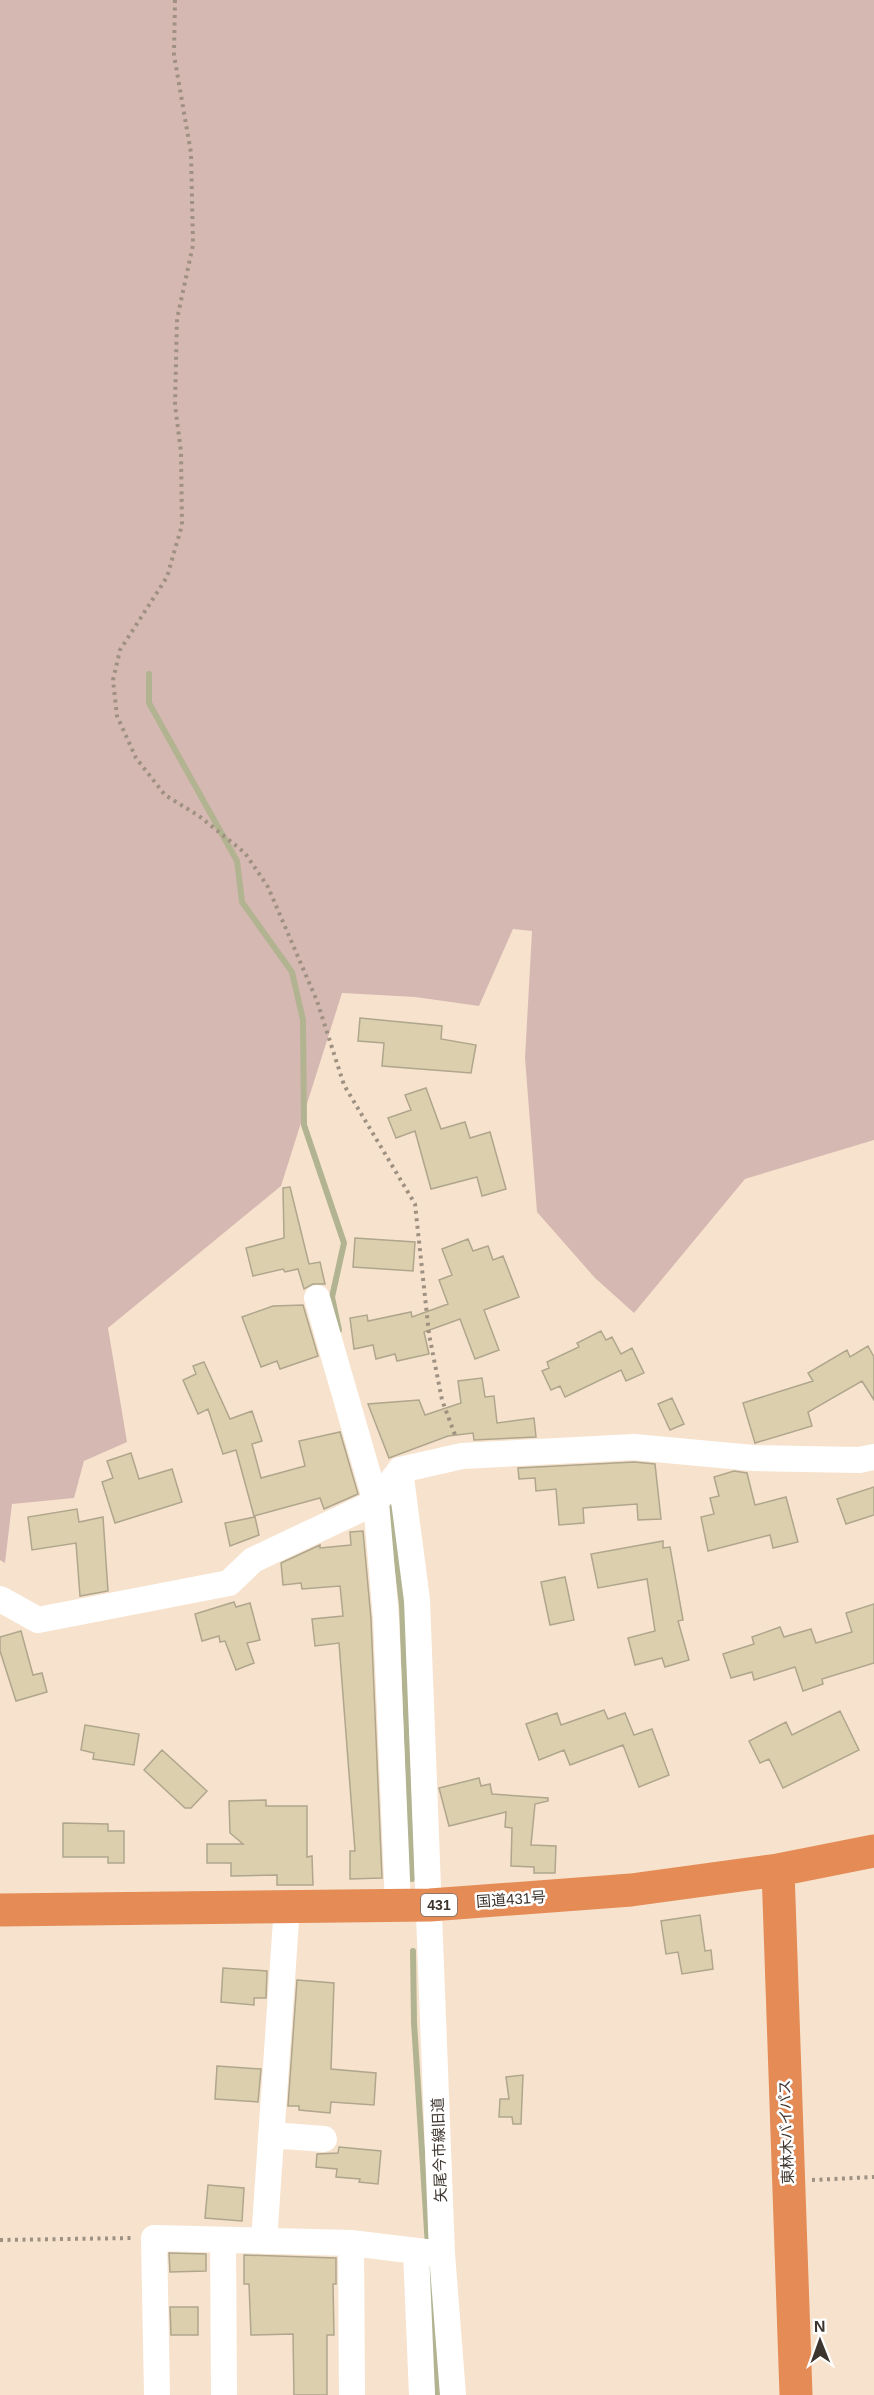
<svg xmlns="http://www.w3.org/2000/svg" width="874" height="2395" font-family="Arial,'Noto Sans JP',sans-serif">
  <style>
    .green { fill: #d6b8b3 }
    .lines { fill: none; stroke-linecap: round; stroke-linejoin: round }
    .stream { stroke: #b2b391; stroke-width: 6 }
    .building { fill: #dccfad; stroke: #afa68d; stroke-width: 1.5 }
    .path { stroke: #9f9181; stroke-width: 4; stroke-dasharray: 3 4.5; stroke-linecap: butt }
    .minor { stroke: #fff; stroke-width: 26 }
    .highway { stroke: #e48b56; stroke-width: 33 }
    .labels { text-anchor: middle; dominant-baseline: central; stroke-width: 5; stroke-linejoin: round; paint-order: stroke }
    .shield { fill: #fff; stroke: #77726c; stroke-width: 1.5 }
    .shield-label { font-size: 14px; font-weight: bold; fill: #3d352d }
    .street-label { font-size: 15px; fill: #3d352d; stroke: #fff }
  </style>
  <rect width="100%" height="100%" fill="#f7e3cd"/>
  <path class="green" d="M0,0H874V1140L745,1179L634,1313L595,1278L537,1212L525,1058L532,931L513,929L479,1006L415,997L342,993L281,1186L108,1328L127,1442L84,1461L74,1498L12,1504L5,1563L0,1560Z"/>
  <g class="lines">
    <path class="stream" d="M149,674V703L237,861L242,902L292,972L303,1020L304,1125L344,1243L332,1297L339,1330
      M387,1501L391,1514L402,1605L412,1879
      M413,1951L414,2022L428,2247
      M429,2266L438,2395"/>
  </g>
  <path class="building" d="M360,1018L442,1026L441,1039L476,1045L471,1073L382,1066L384,1043L358,1041Z
    M426,1088L441,1129L465,1122L470,1138L490,1132L506,1189L482,1196L477,1177L431,1189L415,1131L396,1138L388,1118L411,1110L405,1095Z
    M290,1187L309,1264L320,1262L325,1284H313L304,1289L298,1269L285,1272L283,1269L253,1276L246,1248L284,1238L283,1188Z
    M355,1238L415,1242L413,1271L353,1267Z
    M468,1239L473,1251L488,1246L493,1260L503,1256L519,1297L484,1310L499,1350L475,1359L460,1319L424,1332L429,1354L397,1361L395,1354L376,1359L373,1345L354,1349L350,1318L367,1315L368,1321L411,1312L412,1317L448,1304L439,1280L452,1275L442,1249Z
    M303,1305L318,1356L280,1369L277,1361L261,1367L242,1317L273,1306Z
    M601,1331L606,1340L612,1337L621,1354L632,1348L644,1373L626,1381L621,1370L565,1397L560,1386L551,1390L542,1371L549,1368L547,1362L579,1347L577,1343Z
    M868,1346L874,1357V1400L862,1381L808,1412L812,1426L755,1443L743,1403L813,1381L808,1373L847,1350L850,1357Z
    M204,1362L230,1419L252,1411L262,1441L252,1444L261,1478L305,1466L299,1441L340,1432L358,1494L324,1509L320,1498L254,1516L236,1450L223,1454L208,1409L198,1414L183,1380L196,1374L193,1366Z
    M482,1378L485,1397L494,1396L497,1423L534,1418L536,1437L474,1440L473,1433L448,1436L389,1458L368,1404L419,1400L425,1415L461,1403L458,1381Z
    M672,1398L684,1424L670,1430L658,1404Z
    M131,1453L139,1479L172,1469L182,1502L115,1523L102,1482L113,1478L107,1461Z
    M634,1462L655,1464L661,1519L638,1520L637,1504L583,1508L584,1523L559,1525L556,1489L536,1491L535,1478L519,1479L518,1468Z
    M734,1471L747,1473L755,1505L786,1497L798,1542L773,1548L770,1535L708,1551L701,1517L714,1514L710,1498L719,1496L714,1477Z
    M874,1487V1515L846,1524L837,1499Z
    M77,1509L79,1522L103,1517L108,1591L80,1596L76,1543L32,1550L28,1517Z
    M255,1517L259,1535L230,1546L225,1523Z
    M363,1531L371,1619L382,1878L350,1879V1851H355L339,1643L315,1646L312,1619L343,1616L340,1586L302,1589L301,1583L283,1585L281,1563L320,1545V1548L351,1545L350,1532Z
    M663,1541V1548L670,1547L683,1620L678,1621L689,1660L665,1667L662,1658L635,1665L628,1638L655,1631L647,1579L598,1588L591,1554Z
    M565,1577L574,1620L550,1625L541,1582Z
    M234,1602L236,1607L250,1603L260,1640L247,1643L254,1663L236,1670L225,1641L220,1642L219,1636L202,1641L195,1614Z
    M874,1604V1663L822,1679L823,1684L803,1691L795,1667L754,1680L752,1672L731,1678L723,1654L754,1644L752,1637L780,1627L784,1637L811,1629L816,1643L852,1632L846,1613Z
    M21,1631L33,1675L42,1673L47,1692L16,1701L0,1651V1637Z
    M604,1710L608,1719L625,1713L634,1735L652,1729L669,1775L639,1787L623,1745L570,1765L564,1750L539,1760L526,1724L557,1713L561,1725Z
    M840,1711L859,1750L783,1788L769,1759L760,1763L749,1741L786,1722L792,1735Z
    M85,1725L139,1734L134,1765L93,1759L94,1753L81,1750Z
    M162,1750L207,1791L191,1808H185L144,1770Z
    M479,1778L481,1786L490,1784L492,1794L548,1798V1801L535,1804L531,1845L556,1846L555,1873H534V1867L511,1866L512,1828L505,1827L506,1812L449,1826L439,1788Z
    M266,1800V1806H307V1857L312,1856L313,1885H277V1875L231,1876V1863H207V1844H243L230,1833L229,1801Z
    M63,1823L108,1824V1831H124V1863H108V1857H63Z
    M700,1915L705,1951L711,1950L713,1969L682,1974L678,1952L666,1954L661,1921Z
    M223,1968L267,1971L266,1998H254V2005L221,2002Z
    M297,1980L334,1983L331,2069L376,2073L374,2105L331,2102L330,2113L299,2110V2106H288Z
    M217,2066L261,2069L258,2102L215,2099Z
    M523,2075L521,2124H513L512,2117H499L500,2099H509L506,2077Z
    M339,2147L381,2151L378,2184L359,2182L360,2179L336,2177L337,2169L316,2167L317,2154L338,2153Z
    M208,2185L244,2188L242,2221L205,2218Z
    M169,2253L206,2254V2271L170,2272Z
    M244,2255L336,2258V2284H333L334,2335H327V2395H294L293,2334L251,2335L249,2284H244Z
    M170,2307H198V2335H171Z"/>
  <g class="lines">
    <path class="path" d="M175,0L174,55L191,153L193,245L177,319L175,405L181,452L182,525L167,577L120,650L113,680L117,716L136,758L165,795L199,816L245,853L268,887L317,1001L344,1085L415,1204L429,1334L442,1400L455,1435
      M812,2180L874,2177
      M0,2240L133,2238"/>
    <path class="minor" d="M317,1298L376,1502L386,1618L398,1904
      M400,1470L417,1600L442,2254L453,2395
      M0,1599L38,1620L229,1583L253,1560L376,1502L400,1470L462,1456L634,1447L753,1458L859,1460L874,1457
      M271,2135L324,2139
      M223,2240L224,2395
      M264,2241L287,1906
      M351,2243L352,2395
      M416,2251L422,2395
      M157,2395L154,2238L351,2243L442,2254"/>
    <path class="highway" d="M778,1870L796,2395
      M0,1910L430,1905L631,1890L778,1870L874,1851"/>
  </g>
  <g class="labels">
    <rect class="shield" x="421" y="1894" width="36" height="22" rx="4.5"/>
    <g class="shield-label">
      <text x="439" y="1905">431</text>
    </g>
    <g class="street-label">
      <text transform="translate(511 1899) rotate(-4)">国道431号</text>
      <text transform="translate(786 2132) rotate(-92)">東林木バイパス</text>
      <text transform="translate(439 2150) rotate(-92)">矢尾今市線旧道</text>
    </g>
  </g>
  <g transform="translate(820 2341) rotate(359)" stroke="#ffffff" stroke-width="4.5" paint-order="stroke">
  <path d="M0-4.5L10 22L0 15L-10 22Z" fill="#3d352d"/>
  <text y="-9" font-size="16" font-weight="bold" text-anchor="middle" fill="#3d352d">N</text>
  </g>
</svg>
